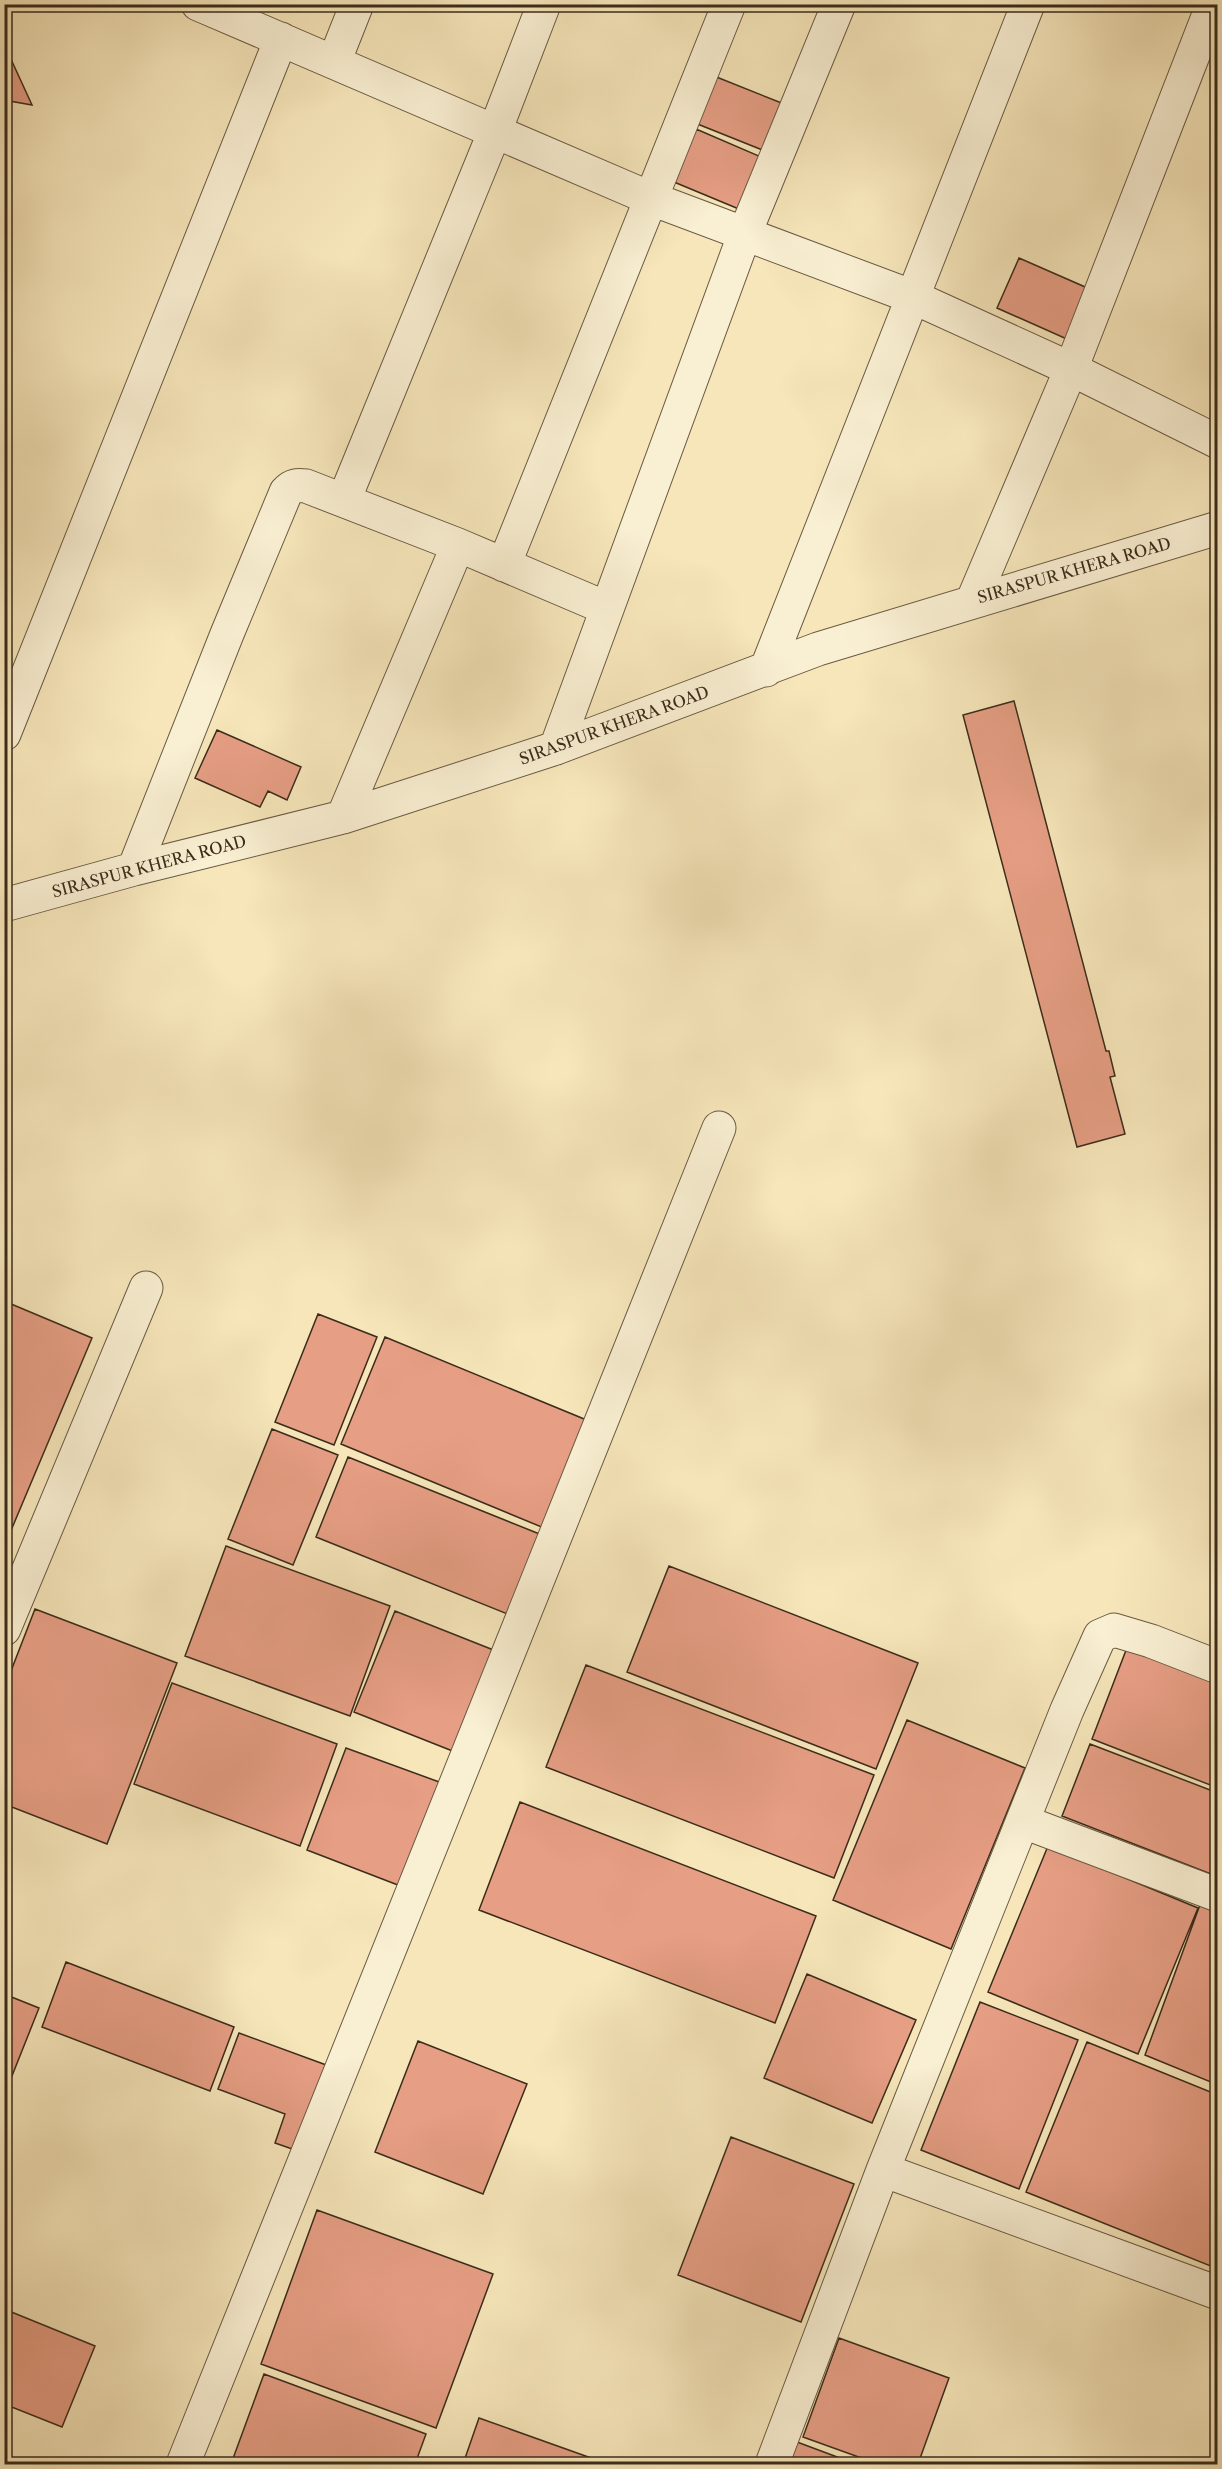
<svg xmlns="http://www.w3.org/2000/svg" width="1222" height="2469" font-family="'Libre Caslon Text',serif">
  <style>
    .building { fill: #e69e84; stroke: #3b2c1a; stroke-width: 1.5 }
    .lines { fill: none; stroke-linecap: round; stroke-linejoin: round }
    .minor-casing { stroke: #6a5a42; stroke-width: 35 }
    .minor { stroke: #f9efd2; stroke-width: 33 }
    .labels { text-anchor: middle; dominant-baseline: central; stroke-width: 6; stroke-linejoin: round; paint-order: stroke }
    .street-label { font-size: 16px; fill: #3b2c1a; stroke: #f9efd2 }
  </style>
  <rect width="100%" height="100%" fill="#f6e6ba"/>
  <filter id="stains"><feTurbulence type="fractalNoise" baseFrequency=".00333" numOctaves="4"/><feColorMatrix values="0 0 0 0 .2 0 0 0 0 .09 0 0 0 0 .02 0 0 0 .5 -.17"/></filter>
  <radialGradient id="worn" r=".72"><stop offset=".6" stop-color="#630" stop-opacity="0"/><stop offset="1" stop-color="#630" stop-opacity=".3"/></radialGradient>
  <path class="building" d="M4,44L32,105L4,100Z
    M714,76L784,104L765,151L695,123Z
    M696,129L768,160L746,212L674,182Z
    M1019,258L1092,290L1069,340L997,308Z
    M1014,701L1106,1051H1109L1115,1076L1110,1077L1125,1134L1077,1147L963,715Z
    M217,730L301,767L287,800L268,791L260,807L195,778Z
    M4,1301L92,1338L7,1540L4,1539Z
    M318,1314L377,1337L334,1445L275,1422Z
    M385,1337L589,1421L544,1528L341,1444Z
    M272,1429L338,1455L293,1565L228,1539Z
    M348,1457L542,1535L510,1615L316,1537Z
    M226,1546L390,1606L350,1716L185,1656Z
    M669,1566L918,1663L876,1769L627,1672Z
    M35,1609L177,1663L107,1844L4,1804V1689Z
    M395,1611L496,1651L455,1752L354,1712Z
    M1128,1645L1218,1680V1788L1092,1739Z
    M586,1665L874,1775L834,1878L546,1767Z
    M172,1683L337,1744L300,1846L134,1784Z
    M907,1720L1025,1768L951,1949L833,1900Z
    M1090,1744L1218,1793L1216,1876L1062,1816Z
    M346,1748L442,1783L403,1887L307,1850Z
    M520,1802L816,1916L775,2023L479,1910Z
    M1048,1846L1198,1908L1138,2054L988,1992Z
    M1201,1902L1218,1907V2085L1145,2055Z
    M66,1962L234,2027L210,2091L42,2027Z
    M807,1974L916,2020L872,2123L764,2078Z
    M4,1994L39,2008L4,2096Z
    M980,2002L1078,2040L1019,2189L921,2150Z
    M239,2033L329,2066L298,2151L275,2143L285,2114L218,2089Z
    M418,2041L527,2084L483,2194L375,2152Z
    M1087,2042L1218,2095V2269L1026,2192Z
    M731,2137L854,2184L801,2322L678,2275Z
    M317,2210L493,2274L436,2428L261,2364Z
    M4,2309L95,2346L62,2427L4,2404Z
    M839,2338L949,2378L918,2464H878L803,2437Z
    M264,2374L426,2434L415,2464H231Z
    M479,2418L608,2464H463Z
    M797,2442L856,2464H788Z"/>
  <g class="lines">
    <defs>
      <path id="minor" d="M198,4L652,199L913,297L1071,369L1218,442
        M334,62L357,4
        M344,500L495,131L544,4
        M504,565L729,4
        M973,600L1071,369L1213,4
        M766,670L1028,4
        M4,734L281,39
        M556,748L745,233L839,4
        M343,817L458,545L606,608
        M134,869L227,634L286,492C292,485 297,485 306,486L458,545
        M4,905L134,869L343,817L556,748L818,649L1218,528
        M4,1629L146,1288
        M1024,1822L1218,1895
        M883,2170L1218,2293
        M183,2464L719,1128
        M772,2464L883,2170L1067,1710L1100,1636L1114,1630L1151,1641L1218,1667"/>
    </defs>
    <use href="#minor" class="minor-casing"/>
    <use href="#minor" class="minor"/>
  </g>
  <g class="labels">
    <g class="street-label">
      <text transform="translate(1074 570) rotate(-16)">SIRASPUR KHERA ROAD</text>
      <text transform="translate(614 725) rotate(-20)">SIRASPUR KHERA ROAD</text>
      <text transform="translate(149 866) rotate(-15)">SIRASPUR KHERA ROAD</text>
    </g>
  </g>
  <rect width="1222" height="2469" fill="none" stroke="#f6e6ba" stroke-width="24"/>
  <rect x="6" y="6" width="1210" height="2457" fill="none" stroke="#3b2c1a" stroke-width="3"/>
  <rect x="12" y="12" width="1198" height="2445" fill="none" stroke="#3b2c1a" stroke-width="1.5"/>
  <rect width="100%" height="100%" filter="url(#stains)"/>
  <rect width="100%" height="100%" fill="url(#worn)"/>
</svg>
